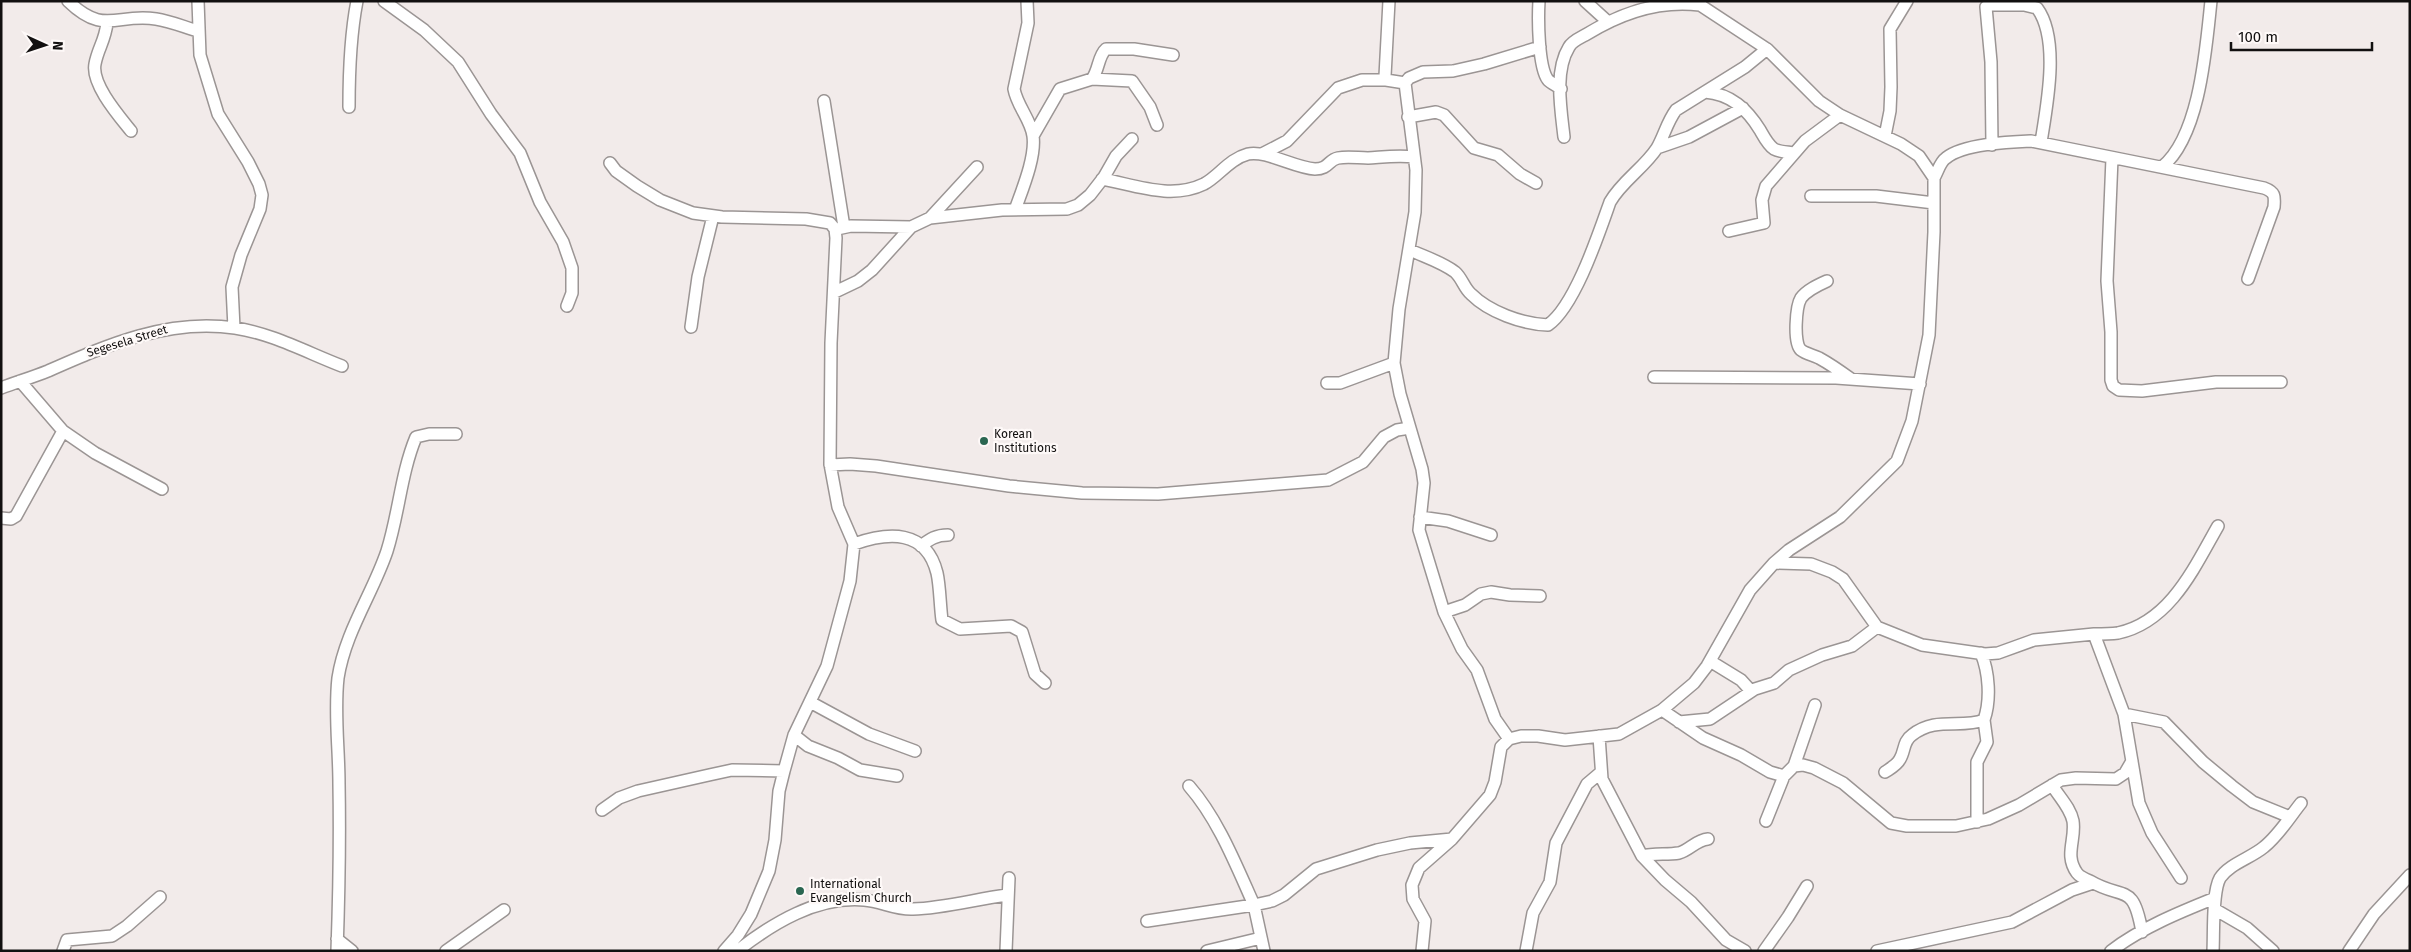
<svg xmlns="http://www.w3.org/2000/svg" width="2411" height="952" font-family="'Fira Sans',sans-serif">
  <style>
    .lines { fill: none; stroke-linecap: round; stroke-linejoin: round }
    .minor-casing { stroke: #9b9594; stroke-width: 14 }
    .minor { stroke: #fff; stroke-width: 11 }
    .poi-dot { fill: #2a6651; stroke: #fef9f8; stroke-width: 2 }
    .labels { text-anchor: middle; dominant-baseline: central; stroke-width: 4.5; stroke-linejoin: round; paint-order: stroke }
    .street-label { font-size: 12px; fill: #121010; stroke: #fef9f8 }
    .poi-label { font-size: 12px; fill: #121010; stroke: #fef9f8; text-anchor: start }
  </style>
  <rect width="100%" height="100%" fill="#f2ebea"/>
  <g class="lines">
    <defs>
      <path id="minor" d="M68,1C104,36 116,13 156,19C170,21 184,27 198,31
        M198,1L200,55L218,114L248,162L259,184L262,195L260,209L241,255L232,287L234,328
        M384,1L424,30L458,62L491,114L520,153L540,202L563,242L572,268V293L567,306
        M1389,1L1385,76L1386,80L1405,83
        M1539,1C1538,18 1538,67 1548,80C1551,83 1557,86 1561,89
        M1585,1L1607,21
        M107,23C105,41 98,48 95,64C91,84 119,116 131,131
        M1092,79C1099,70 1098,56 1106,49H1134L1173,55
        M1705,92C1731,94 1747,109 1760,130C1764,137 1768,145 1774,149C1779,152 1788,152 1794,153
        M824,101L844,227
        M349,107C349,71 350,37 357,1
        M1408,117L1436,112L1444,115L1474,148L1498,155L1520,174L1536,183
        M1033,136L1060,89L1092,79L1132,81L1150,107L1157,125
        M1885,136L1890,111L1891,87L1890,29L1907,1
        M1564,137C1561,110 1554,71 1569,47C1572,41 1582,37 1587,34C1621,13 1660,0 1700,5
        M1992,145L1991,62L1986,7L1990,5H2024L2037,8C2060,39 2047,105 2041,142
        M1657,148L1689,137L1743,108
        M1262,154L1287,141L1338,88L1362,80H1386
        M2112,158L2107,281L2111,332V380L2113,386L2119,390L2142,391L2216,382H2281
        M610,163L616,171L637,186L660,200L693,213L722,217L806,219L830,223L835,229L836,238L831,343L830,464L838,507L854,544L850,581L827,666L794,735L784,771L779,791L775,840L769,871L751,914L738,935L724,951
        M2162,167C2200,136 2206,48 2211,1
        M1934,178C1938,171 1940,162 1946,158C1963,144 2009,142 2031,141L2264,188C2275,192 2275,196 2274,207L2248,279
        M1102,179C1135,185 1171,200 1204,184C1219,176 1229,159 1248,154C1266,150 1295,168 1315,169C1329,169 1328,160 1338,158C1348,156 1358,158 1368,158C1384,157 1398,155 1414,157
        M1811,196H1876L1934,203
        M1015,210C1022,190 1036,157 1033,136C1031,120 1017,106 1014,89L1028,23L1027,1
        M930,218L977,167
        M837,229L851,226L911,227
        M1729,231L1764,223L1762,200L1766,186L1805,141L1840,115
        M1410,250C1425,257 1442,262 1455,272C1462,278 1464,288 1471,294C1489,312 1522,324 1548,325C1575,306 1599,233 1610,202C1622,181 1644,168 1657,148C1664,136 1667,122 1676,110L1745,67L1767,49
        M1827,281C1818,285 1807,290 1801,298C1796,306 1793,343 1801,350C1806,354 1813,355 1819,358C1830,364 1840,371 1851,379
        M835,292L858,281L872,270L911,227L930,218L1002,210L1067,209L1078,205L1090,195L1104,177L1116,156L1132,139
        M691,327L698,277L713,216
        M1654,377L1836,378L1920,384
        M20,381L63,431L95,453L162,489
        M1327,383H1340L1394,363
        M1,388C17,382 33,377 48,371C107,345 168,318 235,328C271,333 308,353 342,366
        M830,465L850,464L876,466L1009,486L1082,493L1158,494L1328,480L1363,462L1384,437L1397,430L1410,428
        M1420,517L1448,521L1491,535
        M1,518L11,519L16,516L63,431
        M854,544C888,532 926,529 937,573C940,586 940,606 942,620L960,629L1011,626L1022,632L1035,674L1045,683
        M921,546C930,539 936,535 948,535
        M1774,563L1811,564L1832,572L1843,579L1877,627L1922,645L1985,654L1998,653L2034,640L2094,634L2124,714L2139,803L2152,833L2181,878
        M1444,612L1465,605L1481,594L1491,592L1510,595L1540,596
        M2094,634C2102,634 2110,634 2118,633C2170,622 2194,568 2218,526
        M1710,661L1741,680L1751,691
        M810,702L869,734L915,751
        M1662,710L1703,738L1741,755L1770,772L1784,776L1794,766L1803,765L1814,768L1843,783L1891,823L1907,826H1956L1988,819L2019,805L2061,780L2076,778L2116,779L2125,773L2132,761
        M2124,714L2164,722L2203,762L2232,786L2253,802L2290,817
        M1679,722L1710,719L1755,689L1774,683L1789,670L1822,655L1852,646L1877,627
        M794,735L808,746L838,758L860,770L897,776
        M1599,736L1602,779L1642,856L1665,880L1691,902L1726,940L1745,951
        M1509,739L1495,719L1477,670L1462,649L1444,612L1419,530L1424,483L1422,469L1400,394L1394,363L1399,309L1415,212L1416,170L1405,83L1409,78L1423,72L1453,71L1484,64L1540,47
        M1794,766L1815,705
        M1885,772C1891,768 1897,765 1900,759C1905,751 1903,741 1912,735C1936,716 1961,729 1984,720C1991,700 1989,672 1981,653
        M2052,785C2059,797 2070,807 2073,821C2076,840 2064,855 2077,873C2080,877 2085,879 2090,881C2124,901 2133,881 2142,932
        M602,810L619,798L638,791L709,775L732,770L784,771
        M1766,821L1784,776
        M1977,822V762L1987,742L1984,720
        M1642,856C1654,853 1667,855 1679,853C1690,850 1696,840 1708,839
        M2216,910L2247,928L2273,951
        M1147,921L1254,905C1236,865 1218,819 1189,786
        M337,939L352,951
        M63,951L67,940L112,936L127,926L160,897
        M337,951C339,895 340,839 339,784C339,748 334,713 338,678C345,632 373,593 387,551C399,513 401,473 416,437L429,434H456
        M446,951L504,910
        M737,951C773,923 817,896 864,900C881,901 895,910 913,909C944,908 976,899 1007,895
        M1006,951L1009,878
        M1207,951L1261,938
        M1264,951L1254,905L1272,901L1284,895L1316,869L1377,850L1410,843L1452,839
        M1422,951L1425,921L1413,899L1412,885L1419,868L1452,839L1490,795L1495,782L1501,747L1509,739L1521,736H1538L1565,740L1619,734L1662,710L1694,683L1707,666L1750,590L1774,563L1789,550L1840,517L1897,461L1912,421L1929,335L1934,232V178L1919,156L1901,144L1840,115L1819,101L1767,49L1700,5L1701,1
        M1526,951L1533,913L1550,882L1556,843L1587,784L1600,773
        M1764,951L1788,917L1807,886
        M1877,951L2012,922L2072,890L2093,883
        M2111,951C2141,928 2180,912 2215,898
        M2213,951C2214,933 2212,892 2220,878C2229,864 2251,858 2264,847C2279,835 2289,818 2301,803
        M2349,951L2374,914L2410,875"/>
    </defs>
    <use href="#minor" class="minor-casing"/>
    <use href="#minor" class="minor"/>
  </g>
  <g class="poi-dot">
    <circle cx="984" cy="441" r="5"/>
    <circle cx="800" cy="891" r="5"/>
  </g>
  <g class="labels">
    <g class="street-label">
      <text transform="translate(127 341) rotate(-17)">Segesela Street</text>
    </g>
    <g class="poi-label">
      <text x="994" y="434">Korean<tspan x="994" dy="14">Institutions</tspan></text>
      <text x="810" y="884">International<tspan x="810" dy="14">Evangelism Church</tspan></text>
    </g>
  </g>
  <rect width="2411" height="952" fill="none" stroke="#121010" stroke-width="5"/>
  <g transform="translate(45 45) rotate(93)" stroke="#fef9f8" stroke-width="4" paint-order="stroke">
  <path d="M0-4L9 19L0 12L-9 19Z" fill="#121010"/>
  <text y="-8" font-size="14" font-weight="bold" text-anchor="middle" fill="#121010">N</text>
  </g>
  <path d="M2231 42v8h141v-8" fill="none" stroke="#121010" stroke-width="2.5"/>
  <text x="2238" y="42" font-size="15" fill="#121010" stroke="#fef9f8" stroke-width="4" paint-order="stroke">100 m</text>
</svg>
